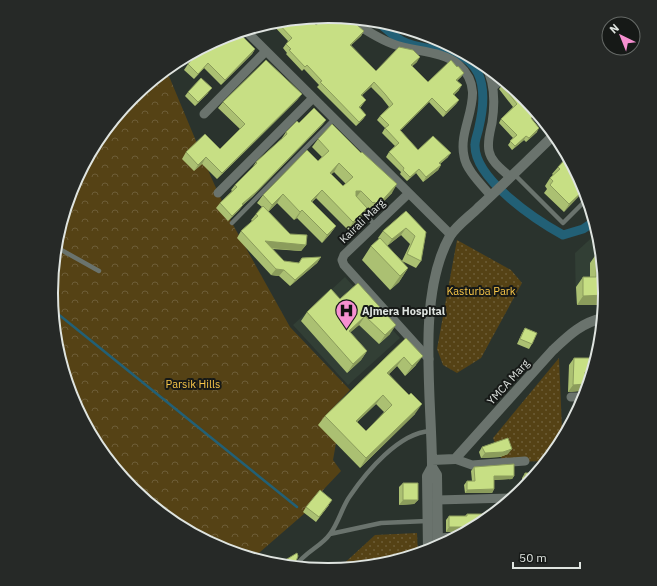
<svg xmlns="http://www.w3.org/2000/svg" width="657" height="586" font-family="'IBM Plex Sans',sans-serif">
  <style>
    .built { fill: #323f35 }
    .forest { fill: url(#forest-crowns) }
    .park { fill: url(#park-dots) }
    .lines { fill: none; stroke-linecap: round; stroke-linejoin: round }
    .stream { stroke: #226076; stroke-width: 2.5 }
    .canal { stroke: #226076; stroke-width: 9 }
    .lane { stroke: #6a736d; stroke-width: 4.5 }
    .street { stroke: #6a736d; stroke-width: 9 }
    .secondary { stroke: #6a736d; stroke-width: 10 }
    .wall { fill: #abc072; fill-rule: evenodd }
    .shaded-wall { fill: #8b9c5c }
    .building { fill: #c7df84; stroke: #8b9c5c; fill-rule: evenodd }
    .labels { text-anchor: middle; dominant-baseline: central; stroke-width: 4; stroke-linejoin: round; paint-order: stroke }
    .street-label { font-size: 11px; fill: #dfe4e0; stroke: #161917 }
    .park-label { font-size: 11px; fill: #fac749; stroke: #161917 }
    .poi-label { font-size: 11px; font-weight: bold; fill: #dfe4e0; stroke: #161917; text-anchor: start }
    .rim { fill: none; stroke: #dfe4e0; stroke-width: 2 }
  </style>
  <defs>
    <pattern id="forest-crowns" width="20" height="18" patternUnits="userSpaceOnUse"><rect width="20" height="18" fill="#554215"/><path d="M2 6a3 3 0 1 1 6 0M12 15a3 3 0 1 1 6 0" fill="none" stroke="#6d5d37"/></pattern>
    <pattern id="park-dots" width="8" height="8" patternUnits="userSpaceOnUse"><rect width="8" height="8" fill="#554215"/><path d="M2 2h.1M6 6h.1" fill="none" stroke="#6d5d37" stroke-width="1.8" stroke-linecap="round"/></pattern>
  </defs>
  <rect width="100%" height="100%" fill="#2a332d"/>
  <path class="built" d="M598,232L605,293L604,304H576L575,253Z
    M345,277L400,338L348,385L293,325Z"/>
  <path class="forest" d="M166,69L211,177L232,223L290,327L350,390L327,414L336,443L333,460L341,471L324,489L305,513L253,558C226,550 198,539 174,523C75,455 29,329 64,214C72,188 83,160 99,138C109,124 121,109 133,97C143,87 155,79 166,69Z"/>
  <path class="park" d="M457,240L511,270L522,283L481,358L457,373L443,365L437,349Z
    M559,358L562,429H568L559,447L547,461L503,462L493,438Z
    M417,533L418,554L382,565L338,569L375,535Z"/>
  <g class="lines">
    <path class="stream" d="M53,310L297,507"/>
    <path class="canal" d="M376,21C385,27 393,36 402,41C427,55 461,42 478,73C486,90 483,110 479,127C478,133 475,139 475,145C474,179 536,220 563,235L583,229L595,221"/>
    <path class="lane" d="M514,174L563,223L588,198
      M360,209L375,225
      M232,223L334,119
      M56,247L99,271
      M330,534L381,523L427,521
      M295,567C304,552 321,547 330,534C339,522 342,507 350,496C367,471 399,433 430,431"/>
    <path class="street" d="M348,18C362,28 377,38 393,44C413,52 442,50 459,65C490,93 457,125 464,156C466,170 482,185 491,196
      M245,30L451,235
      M485,65C495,82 495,104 492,123C490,132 487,142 489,151C491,162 503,170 510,177
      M493,87L502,79
      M204,114L266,51
      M218,193L313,98
      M409,193L344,255L342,260L344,265L429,359
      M571,397H585
      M455,459L472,465L525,461
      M437,500L513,498
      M438,538L456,537"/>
    <path class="secondary" d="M432,460L455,459L553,350C569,335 581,323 603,318
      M438,547L437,475L432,467C432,398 416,296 450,236C456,226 470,216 478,208C504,184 529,159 555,134
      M428,551L427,476L432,467"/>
  </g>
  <path class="wall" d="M309,18L316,25L323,22L364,31L361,36L351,45L376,71L417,62L412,66L428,82L457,67L464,73L461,77L457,81L459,90L454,95L459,100L456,104L443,117L429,102L400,131L418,150L448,157L440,164L441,165L438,170L423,182L416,173L407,181L400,174L401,172L386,157L389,152L395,146L382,133L385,128L377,120L380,116L389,107L382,98L371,87L362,95L366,100L360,108L366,115L363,119L356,126L317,87L319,85L304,69L302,71L286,54L287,53L283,48L288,41L271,23L263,31L259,26L275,21Z
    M239,34L255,49L252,54L221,85L204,68L194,79L184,70L188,64L196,56L193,53L223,37Z
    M502,85L525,97L537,113L531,119L537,132L526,142L524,140L512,150L508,145L513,138L499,123L501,119L513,107L499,89Z
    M188,92L208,93L195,106L185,96Z
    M302,94L297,100L217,179L202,164L194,171L182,159L186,152L220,149L240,129L218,108L223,102Z
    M326,120L322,125L252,197L243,205L239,210L228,221L216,208L220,203L232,191L231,190L235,185L252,168L256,162L283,138H282L286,132L299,123Z
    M318,139L392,193L372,213L369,210L367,211L366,210L362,217L348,230L316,198L312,202L336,226L330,234L322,243L297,218L294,220L277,203L268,212L290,234L306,245L301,251L272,249L284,261L299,263L302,258L321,257L317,263L290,286L279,276L271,275L237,238L241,231L252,221L251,220L256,214L262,207L257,203L263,195L318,161L322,157L312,147ZM334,172L346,184L343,186L331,174Z
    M558,167L584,187L564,212L544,193L547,189L545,186L550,178L553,175L552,174Z
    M406,211L426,232L421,261L416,268L402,261L408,268L399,282L390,290L362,260L371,246L379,239L378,238L383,231ZM401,235L410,244L402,261L387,246Z
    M597,253L606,293L604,305H577L576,287L583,277H590V263Z
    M358,283L390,334L379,344L359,325L350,332L367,351L361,360L347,373L301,321L307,312L340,299Z
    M525,328L532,344L529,349L517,344L522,333Z
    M406,338L416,365L405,376L397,366L389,374L409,395L415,414L360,468L318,425L325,416ZM376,404L384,412L366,431L357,422Z
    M574,358H597L590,380L585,379L580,391L568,392L569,365Z
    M580,398L584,399L576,416V403Z
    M482,447L508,454L500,457L481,458L479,452Z
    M538,466H543L524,489L522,491V478L525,473H535V471Z
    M474,467L514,476L512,479L494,480V489L492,493H465L464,485L467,481H472L471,471Z
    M403,483L418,500L414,504L399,505V487Z
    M329,505L316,522L303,512L306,507Z
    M467,514L482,523L461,535L458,532H446V520L449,516H465Z"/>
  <path class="shaded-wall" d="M272,22L263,31L266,26L269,23Z
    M364,31L361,36L347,49L350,45Z
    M255,49L252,54L221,85L225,80Z
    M420,57L417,62L408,70L411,65Z
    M208,63L204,68L194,79L198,74Z
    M464,73L461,77L453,84L456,80Z
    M374,82L371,87L358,99L361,95Z
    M462,85L459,90L450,98L453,94Z
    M212,88L208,93L195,106L198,102Z
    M302,94L297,100L217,179L222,173Z
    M432,98L429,102L396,135L400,130Z
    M459,100L456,104L443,117L446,112Z
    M366,115L363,119L356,126L359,122Z
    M326,120L322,125L252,197L238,209L242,204Z
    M539,128L537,132L526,142L529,138Z
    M526,136L524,140L512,150L515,146Z
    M451,153L448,157L436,167L439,163Z
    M206,157L202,164L194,171L198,165Z
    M339,163L334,172L324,181L330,173Z
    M441,165L438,170L423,182L426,177Z
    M419,169L416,173L407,181L410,177Z
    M397,184L392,193L372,213L378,205Z
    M585,189V190L564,212L569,204Z
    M322,190L316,198L305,209L311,201Z
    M356,191H361L355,199Z
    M283,194L277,203L267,213L272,205Z
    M243,205L239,210L228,221L232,216Z
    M367,208L362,217L348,230L353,222Z
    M302,210L297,218L294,220L300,212Z
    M336,226L330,234L322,243L327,235Z
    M406,228L401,235L387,246L392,239Z
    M265,241L306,245L301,251L260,247Z
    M321,257L317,263L290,286L295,280Z
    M408,268L399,282L390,290L400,276Z
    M276,269L284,270L279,276L271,275Z
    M605,295L604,305H577L583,296Z
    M365,316L359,325L343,339L349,331Z
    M396,325L390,334L379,344L385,335Z
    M367,351L361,360L347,373L353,364Z
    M423,356L416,365L405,376L412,366Z
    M404,357L397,366L381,382L387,373Z
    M585,372H592L590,380L580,379Z
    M585,384L580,391L568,392L573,385Z
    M383,395L376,404L349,430L356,421Z
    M422,404L415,414L360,468L366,458Z
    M512,449L508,454L500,457L481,458L485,453Z
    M494,476H514L512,479L492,480Z
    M494,489L492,493H465L467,490Z
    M403,500H418L414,504L399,505Z
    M449,527H462L458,532H446Z"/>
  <path class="building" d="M329,16L349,18L364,31L350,45L376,71L399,47L413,50L420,57L411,65L428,82L451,60L457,67L458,66L464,73L456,80L462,85L453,94L459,100L446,112L432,98L400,130L418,150L433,136L451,153L439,163L441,165L426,177L419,169L410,177L403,170L404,168L389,152L399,143L385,128L389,125L380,116L393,104L385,94L374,82L361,95L366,100L359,107L366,115L359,122L329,91L320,82L322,81L307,65L305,67L289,50L291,49L286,44L292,38L276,21L309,18L316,25L322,20L323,22Z
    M269,23L266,26L264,24Z
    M239,32V33L255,49L225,80L208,63L198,74L188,64L200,51L199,50L223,37Z
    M266,60L302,94L222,173L206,157L198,165L186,152L205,134L220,149L245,124L223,102Z
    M201,78L212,88L198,102L188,92Z
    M506,82L525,97L537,112L531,118L539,128L529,138L526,136L515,146L510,141L517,135L501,119L517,104L502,85Z
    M314,108L326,120L256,192L242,204L243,205L232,216L220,203L237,187L235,185L257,163L256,162L287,134L286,132L297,121L299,123Z
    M332,124L361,153L362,152L397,184L378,205L374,202L373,203L361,191H356V196L367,208L353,222L322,190L311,201L336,226L327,235L302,210L300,212L283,194L272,205L263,195L307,150L318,161L329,151L318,139ZM339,163L353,177L343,186L330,173Z
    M568,156L585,189L569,204L550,185L553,181L550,178L560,169L558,167Z
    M263,206L290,234L307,235L306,245L265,241L284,261L299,263L302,258L321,257L295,280L284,270L276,269L241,231L258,216L256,214Z
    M406,211L426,232L421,261L407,254L415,236L406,228L392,239L383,231Z
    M380,238L408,268L400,276L371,246Z
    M597,253H602L605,295L583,296V277H596Z
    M358,283L396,325L385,335L365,316L349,331L367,351L353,364L307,312L331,289L340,299Z
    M525,328L537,333L532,344L520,339Z
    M406,338L423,356L412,366L404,357L387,373L409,395L411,393L422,404L366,458L325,416ZM383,395L392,405L366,431L356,421Z
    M574,358H597L592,372H585V384L573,385Z
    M580,398H585L579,409Z
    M508,438L512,449L503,452L485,453L482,447Z
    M514,464V476H494V489L467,490V481H475L474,467Z
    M538,466H543L538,472Z
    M525,473H536V475L525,488Z
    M403,483H418V500H403Z
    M320,490L332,500L319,517L306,507Z
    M467,514H494L482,523L465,533V532L462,527H449V516H467Z
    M218,540V547L208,541Z
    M297,553L298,556L295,564L300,566L303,563L304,565L301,567L277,565Z"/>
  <defs>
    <symbol id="hospital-pin" viewBox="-11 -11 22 30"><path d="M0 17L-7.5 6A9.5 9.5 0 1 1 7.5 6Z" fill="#f690d1" stroke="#161917"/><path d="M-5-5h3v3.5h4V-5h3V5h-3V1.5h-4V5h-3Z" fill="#111"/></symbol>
  </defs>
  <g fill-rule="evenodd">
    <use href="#hospital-pin" x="334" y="298" width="25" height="34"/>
  </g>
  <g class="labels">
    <g class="street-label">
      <text transform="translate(362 221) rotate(-44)">Kairali Marg</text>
      <text transform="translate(508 382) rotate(-48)">YMCA Marg</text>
    </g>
    <g class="park-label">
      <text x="481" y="291">Kasturba Park</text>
      <text x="193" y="384">Parsik Hills</text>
    </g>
    <g class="poi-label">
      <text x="362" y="311">Ajmera Hospital</text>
    </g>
  </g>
  <path d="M0 0H657V586H0ZM58 293a270 270 0 1 1 540 0a270 270 0 1 1-540 0Z" fill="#262927" fill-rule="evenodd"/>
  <path class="rim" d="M58 293a270 270 0 1 1 540 0a270 270 0 1 1-540 0Z"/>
  <g transform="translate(621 36) rotate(317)"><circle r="19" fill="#161917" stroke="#666a67"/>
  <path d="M0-3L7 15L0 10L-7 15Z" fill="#f690d1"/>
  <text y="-6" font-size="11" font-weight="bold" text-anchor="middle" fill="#dfe4e0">N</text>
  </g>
  <path d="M513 562v6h67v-6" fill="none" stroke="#dfe4e0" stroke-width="2"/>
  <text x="519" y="562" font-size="12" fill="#dfe4e0" stroke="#161917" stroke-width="3" paint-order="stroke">50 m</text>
</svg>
